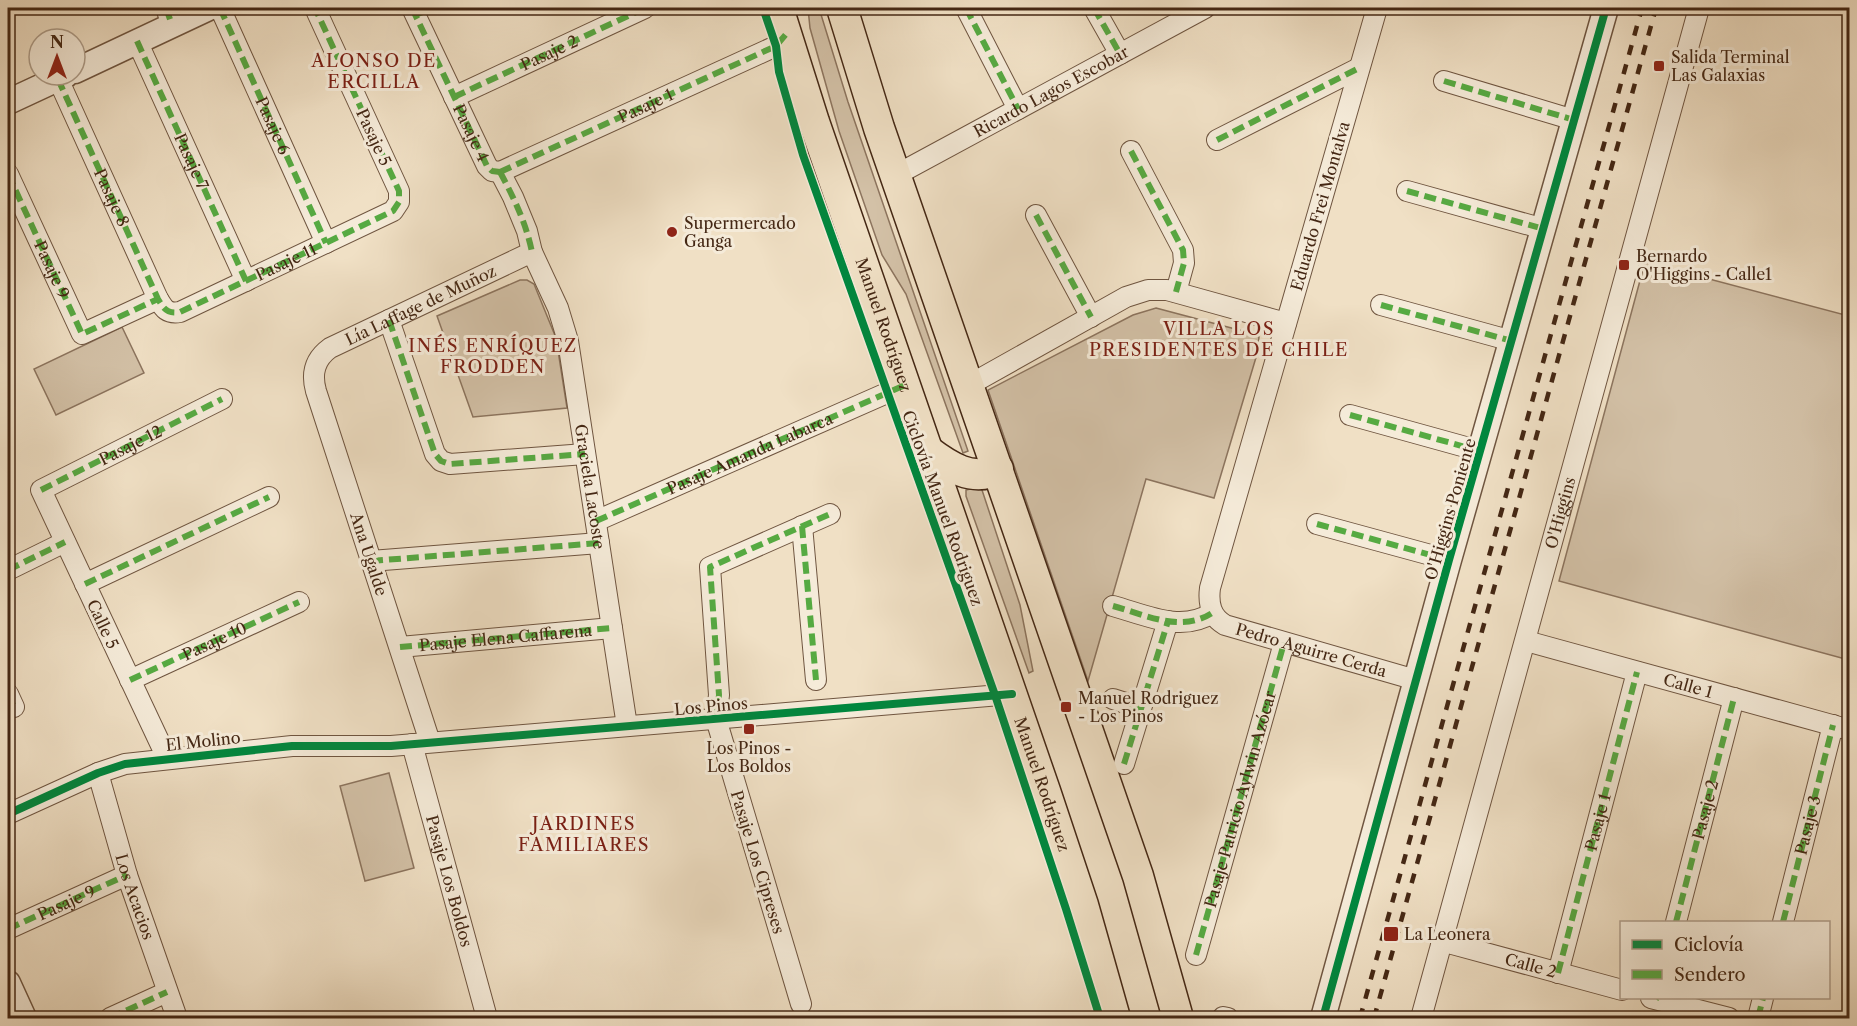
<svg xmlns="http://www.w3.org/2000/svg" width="1857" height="1026" font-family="'Libre Caslon Text',serif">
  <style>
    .green { fill: #d3c1a7; stroke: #8c745e; stroke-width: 1.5 }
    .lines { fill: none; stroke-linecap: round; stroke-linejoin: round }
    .minor-casing { stroke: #6f5540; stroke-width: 22 }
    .tertiary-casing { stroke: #6f5540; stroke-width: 27 }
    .primary-casing { stroke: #442714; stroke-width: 33 }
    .minor { stroke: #f5ebd9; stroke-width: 20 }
    .tertiary { stroke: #f5ebd9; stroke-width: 24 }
    .primary { stroke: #f0e0c5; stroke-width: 30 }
    .rail { stroke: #442714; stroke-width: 4.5; stroke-dasharray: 10 10; stroke-linecap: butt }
    .quiet { stroke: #56aa42; stroke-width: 6; stroke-dasharray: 12 6; stroke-linecap: butt }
    .cycleway-casing { stroke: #f5ebd9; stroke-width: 11 }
    .cycleway { stroke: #00873e; stroke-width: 8 }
    .poi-dot { fill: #8f2418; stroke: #f5ebd9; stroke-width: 2 }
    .labels { text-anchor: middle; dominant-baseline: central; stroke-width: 6; stroke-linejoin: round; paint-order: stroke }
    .street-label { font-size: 16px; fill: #442714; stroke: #f5ebd9 }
    .poi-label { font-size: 16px; fill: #442714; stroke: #f5ebd9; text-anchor: start }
    .neighbourhood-label { font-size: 18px; letter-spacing: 1.5px; fill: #7a1f14; stroke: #f5ebd9 }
  </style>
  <rect width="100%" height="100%" fill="#f0e0c5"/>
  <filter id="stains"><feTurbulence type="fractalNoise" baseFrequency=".00333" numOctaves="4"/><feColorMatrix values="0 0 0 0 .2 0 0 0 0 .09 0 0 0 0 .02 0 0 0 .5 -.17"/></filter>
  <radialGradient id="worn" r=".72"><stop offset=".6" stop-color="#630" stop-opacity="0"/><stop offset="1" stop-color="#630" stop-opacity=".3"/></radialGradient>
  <path class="green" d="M808,8H819L848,102L968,451L963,453L906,294L882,255L839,131L810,28Z
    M1645,262L1849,316V660L1559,581Z
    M520,280H527L534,284L556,338L567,408L473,417L437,316Z
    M1156,308L1254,334L1259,337L1257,354L1214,498L1146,479L1088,681L988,390L1133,315Z
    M122,327L144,373L56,415L34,369Z
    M978,487L982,490L1020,605L1033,671L1029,673L966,496V490Z
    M389,773L414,868L365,881L340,786Z"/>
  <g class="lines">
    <defs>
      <g id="minor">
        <path d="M166,8L172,25"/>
        <path d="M220,8L326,243"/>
        <path d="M412,8L487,166L492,171L500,172"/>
        <path d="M966,8L1018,109"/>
        <path d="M1094,8L1120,54"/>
        <path id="s1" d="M1377,8L1210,588C1208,604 1211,617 1225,625L1416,680"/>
        <path d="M137,41L246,281"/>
        <path id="s2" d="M58,79L158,299C164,309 167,314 180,312L393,211L399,202V191L315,8"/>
        <path d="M1444,81L1574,120"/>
        <path d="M454,97L645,8"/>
        <path d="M1217,140L1359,68"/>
        <path d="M1131,151L1183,250L1184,263L1176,292"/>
        <path id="s3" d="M500,172L513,197L527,231L532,252L558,308L568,341L627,726"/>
        <path id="s4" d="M500,172L776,46L787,33"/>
        <path d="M8,174L82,334L158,299"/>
        <path id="s5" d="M896,175L1205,8"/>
        <path d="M1407,191L1544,229"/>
        <path d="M1036,215L1091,317"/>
        <path d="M1381,305L1512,341"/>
        <path d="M389,320L435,454L441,461L450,464L585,454"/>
        <path d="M969,385L1126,297L1148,290H1167L1286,323"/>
        <path d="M1350,415L1480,451"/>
        <path d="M596,521L905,385"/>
        <path d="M1317,524L1449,560"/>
        <path d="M802,526L816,680"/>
        <path d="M371,561L599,543"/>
        <path d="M8,570L65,542"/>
        <path d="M85,584L269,497"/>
        <path d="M1113,606C1146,615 1181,633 1212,613"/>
        <path id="s6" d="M1526,641L1850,730"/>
        <path d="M400,647L612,628"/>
        <path d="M130,680L299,602"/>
        <path d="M8,694L14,707"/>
        <path d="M1113,699L1141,708"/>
        <path id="s7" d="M430,742L316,391C311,373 315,359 330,348L532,252"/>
        <path id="s8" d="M412,744L487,1018"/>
        <path d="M167,758L41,490L222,399"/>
        <path d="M1124,764L1168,621"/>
        <path id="s9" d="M98,773L127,875L177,1018"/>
        <path d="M8,814L98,773L125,764L292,746H391L1012,694"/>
        <path id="s10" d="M1676,922L1734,698"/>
        <path id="s11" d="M1783,922L1833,725"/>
        <path id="s12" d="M8,929L127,875"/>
        <path id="s13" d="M1441,941L1622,990"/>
        <path id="s14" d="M1196,955L1284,643"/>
        <path d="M1558,973L1637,672"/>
        <path d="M1651,998L1729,1018"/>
        <path d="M801,1004L716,719L719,695L710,567L830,514"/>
        <path d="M1223,1017L1228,1018"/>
        <path d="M110,1018L167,992"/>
        <path id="s15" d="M1421,1018L1699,8"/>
        <path d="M1758,1018L1763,998"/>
      </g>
      <path id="tertiary" d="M75,71L209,8
        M8,102L66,75
        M8,983L24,1018
        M1323,1018L1449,560L1606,8"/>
      <g id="primary">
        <path id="s16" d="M778,8L814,122L1045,791L1083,905L1115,1018"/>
        <path d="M842,8L879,128L1138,876L1178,1018"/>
        <path d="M928,451C948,466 973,483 998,469"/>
      </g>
    </defs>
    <use href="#minor" class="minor-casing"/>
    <use href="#tertiary" class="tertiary-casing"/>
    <use href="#primary" class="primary-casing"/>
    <use href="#minor" class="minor"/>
    <use href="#tertiary" class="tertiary"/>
    <use href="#primary" class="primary"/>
    <path class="rail" d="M1360,1018L1642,8
      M1374,1018L1656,8"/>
    <g class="quiet">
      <path d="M166,8L172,25"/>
      <path id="s17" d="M220,8L326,243"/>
      <path id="s18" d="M412,8L487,166L492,171L500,172"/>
      <path d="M966,8L1018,109"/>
      <path d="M1094,8L1120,54"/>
      <path d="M415,15L433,8"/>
      <path id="s19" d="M137,41L246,281"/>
      <path d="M58,79L158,299C164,309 167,314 180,312L393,211L399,202V191L315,8"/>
      <path d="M1444,81L1574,120"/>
      <path id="s20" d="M454,97L645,8"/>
      <path d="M1217,140L1359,68"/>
      <path d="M1131,151L1183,250L1184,263L1176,292"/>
      <path d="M500,172L776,46L787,33"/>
      <path d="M500,172C514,198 526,223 532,252"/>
      <path id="s21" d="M8,174L82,334L158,299"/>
      <path d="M1407,191L1544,229"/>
      <path d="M1036,215L1091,317"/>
      <path d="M1381,305L1512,341"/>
      <path d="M389,320L435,454L441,461L450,464L585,454"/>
      <path d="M1350,415L1480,451"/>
      <path id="s22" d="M41,490L222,399"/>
      <path id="s23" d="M596,521L905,385"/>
      <path d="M1317,524L1449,560"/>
      <path d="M802,526L816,680"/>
      <path d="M371,561L599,543"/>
      <path d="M8,570L65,542"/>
      <path d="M85,584L269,497"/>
      <path d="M1113,606C1146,615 1181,633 1212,613"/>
      <path id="s24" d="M400,647L612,628"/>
      <path id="s25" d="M130,680L299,602"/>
      <path d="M8,694L14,707"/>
      <path d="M1113,699L1141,708"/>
      <path d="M716,719L719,695L710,567L830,514"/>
      <path d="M1124,764L1168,621"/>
      <path d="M1676,922L1734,698"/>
      <path d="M1783,922L1833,725"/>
      <path d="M8,929L127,875"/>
      <path d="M1196,955L1284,643"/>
      <path id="s26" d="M1558,973L1637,672"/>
      <path d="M1656,999L1657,998"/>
      <path d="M1223,1017L1228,1018"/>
      <path d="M110,1018L167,992"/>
      <path d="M1758,1018L1763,998"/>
    </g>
    <defs>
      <path id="cycleway" d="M763,8L776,46L779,72L803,155L995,695L1066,909L1100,1018
        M8,814L98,773L125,764L292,746H391L1012,694
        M1323,1018L1449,560L1606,8"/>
    </defs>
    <use href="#cycleway" class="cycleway-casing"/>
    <use href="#cycleway" class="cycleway"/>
  </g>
  <g class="poi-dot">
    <rect x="1653" y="60" width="12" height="12" rx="3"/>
    <circle cx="672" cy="232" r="6"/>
    <rect x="1618" y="259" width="12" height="12" rx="3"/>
    <rect x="1060" y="701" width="12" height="12" rx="3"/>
    <rect x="743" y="723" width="12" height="12" rx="3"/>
    <rect x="1383" y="926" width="16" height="16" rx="3"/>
  </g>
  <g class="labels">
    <g class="street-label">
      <text stroke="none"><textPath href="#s20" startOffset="105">Pasaje 2</textPath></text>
      <text stroke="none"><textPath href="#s5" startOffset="176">Ricardo Lagos Escobar</textPath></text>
      <text stroke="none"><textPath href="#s4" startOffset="160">Pasaje 1</textPath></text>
      <text stroke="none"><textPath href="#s17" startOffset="129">Pasaje 6</textPath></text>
      <text stroke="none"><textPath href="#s18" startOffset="138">Pasaje 4</textPath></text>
      <text transform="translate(374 137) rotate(65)">Pasaje 5</text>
      <text stroke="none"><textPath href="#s19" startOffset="132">Pasaje 7</textPath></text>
      <text stroke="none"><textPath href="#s2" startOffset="130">Pasaje 8</textPath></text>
      <text transform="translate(1320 206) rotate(-74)">Eduardo Frei Montalva</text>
      <text stroke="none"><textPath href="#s2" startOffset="387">Pasaje 11</textPath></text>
      <text stroke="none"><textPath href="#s21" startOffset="105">Pasaje 9</textPath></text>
      <text stroke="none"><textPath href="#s7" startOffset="518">Lía Laffage de Muñoz</textPath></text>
      <text stroke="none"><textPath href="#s16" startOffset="334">Manuel Rodríguez</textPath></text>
      <text stroke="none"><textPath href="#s22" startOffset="100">Pasaje 12</textPath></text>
      <text stroke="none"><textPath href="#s23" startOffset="168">Pasaje Amanda Labarca</textPath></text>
      <text stroke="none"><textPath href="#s3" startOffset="330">Graciela Lacoste</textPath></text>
      <text transform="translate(943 508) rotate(70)">Ciclovía Manuel Rodriguez</text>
      <text transform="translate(1450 509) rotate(-74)">O'Higgins Poniente</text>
      <text stroke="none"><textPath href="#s15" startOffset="524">O'Higgins</textPath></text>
      <text transform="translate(369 554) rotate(72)">Ana Ugalde</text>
      <text transform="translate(103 624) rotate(65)">Calle 5</text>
      <text stroke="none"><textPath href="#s24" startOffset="106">Pasaje Elena Caffarena</textPath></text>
      <text stroke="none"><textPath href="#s25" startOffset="93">Pasaje 10</textPath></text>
      <text stroke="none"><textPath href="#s1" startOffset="736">Pedro Aguirre Cerda</textPath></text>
      <text stroke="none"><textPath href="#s6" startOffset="168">Calle 1</textPath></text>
      <text transform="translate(711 706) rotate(-5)">Los Pinos</text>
      <text transform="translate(203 741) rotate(-6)">El Molino</text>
      <text stroke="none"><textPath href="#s16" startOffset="820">Manuel Rodríguez</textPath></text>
      <text stroke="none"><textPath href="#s14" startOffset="162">Pasaje Patricio Aylwin Azócar</textPath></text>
      <text stroke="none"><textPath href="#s10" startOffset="116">Pasaje 2</textPath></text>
      <text stroke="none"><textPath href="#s26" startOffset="156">Pasaje 1</textPath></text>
      <text stroke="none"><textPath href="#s11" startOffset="100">Pasaje 3</textPath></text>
      <text transform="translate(758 862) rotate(73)">Pasaje Los Cipreses</text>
      <text stroke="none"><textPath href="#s8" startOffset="142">Pasaje Los Boldos</textPath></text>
      <text stroke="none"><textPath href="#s9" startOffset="129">Los Acacios</textPath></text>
      <text stroke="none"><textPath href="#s12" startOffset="64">Pasaje 9</textPath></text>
      <text stroke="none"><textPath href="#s13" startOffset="93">Calle 2</textPath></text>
    </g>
    <g class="poi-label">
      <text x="1671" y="57">Salida Terminal<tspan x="1671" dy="18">Las Galaxias</tspan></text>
      <text x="684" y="223">Supermercado<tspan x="684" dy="18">Ganga</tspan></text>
      <text x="1636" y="256">Bernardo<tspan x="1636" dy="18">O'Higgins - Calle1</tspan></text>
      <text x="1078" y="698">Manuel Rodriguez<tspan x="1078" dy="18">- Los Pinos</tspan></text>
      <text x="749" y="748" text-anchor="middle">Los Pinos -<tspan x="749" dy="18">Los Boldos</tspan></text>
      <text x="1404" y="934">La Leonera</text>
    </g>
    <g class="neighbourhood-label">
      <text x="374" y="61">ALONSO DE<tspan x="374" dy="21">ERCILLA</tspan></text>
      <text x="1219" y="329">VILLA LOS<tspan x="1219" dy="21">PRESIDENTES DE CHILE</tspan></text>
      <text x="493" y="346">INÉS ENRÍQUEZ<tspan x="493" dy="21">FRODDEN</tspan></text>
      <text x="584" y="824">JARDINES<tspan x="584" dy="21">FAMILIARES</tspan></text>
    </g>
  </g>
  <rect width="1857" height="1026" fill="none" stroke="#f0e0c5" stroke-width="30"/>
  <rect x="9" y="9" width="1839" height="1008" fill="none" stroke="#442714" stroke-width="3"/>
  <rect x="15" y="15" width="1827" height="996" fill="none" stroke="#442714" stroke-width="1.5"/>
  <rect x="1620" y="921" width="210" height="78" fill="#f5ebd9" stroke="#ae9d8a" stroke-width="1.5"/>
  <rect x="1632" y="940" width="30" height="9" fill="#00873e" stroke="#ae9d8a" stroke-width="1.5"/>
  <text x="1674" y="951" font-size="18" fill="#442714">Ciclovía</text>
  <rect x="1632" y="970" width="30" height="9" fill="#56aa42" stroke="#ae9d8a" stroke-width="1.5"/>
  <text x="1674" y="981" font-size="18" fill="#442714">Sendero</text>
  <g transform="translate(57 57)"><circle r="28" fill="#f5ebd9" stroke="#ae9d8a" stroke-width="1.5"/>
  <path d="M0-4.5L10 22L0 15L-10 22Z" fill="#8f2418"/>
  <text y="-9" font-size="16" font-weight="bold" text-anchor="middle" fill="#442714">N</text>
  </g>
  <rect width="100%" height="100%" filter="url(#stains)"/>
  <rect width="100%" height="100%" fill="url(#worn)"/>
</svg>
